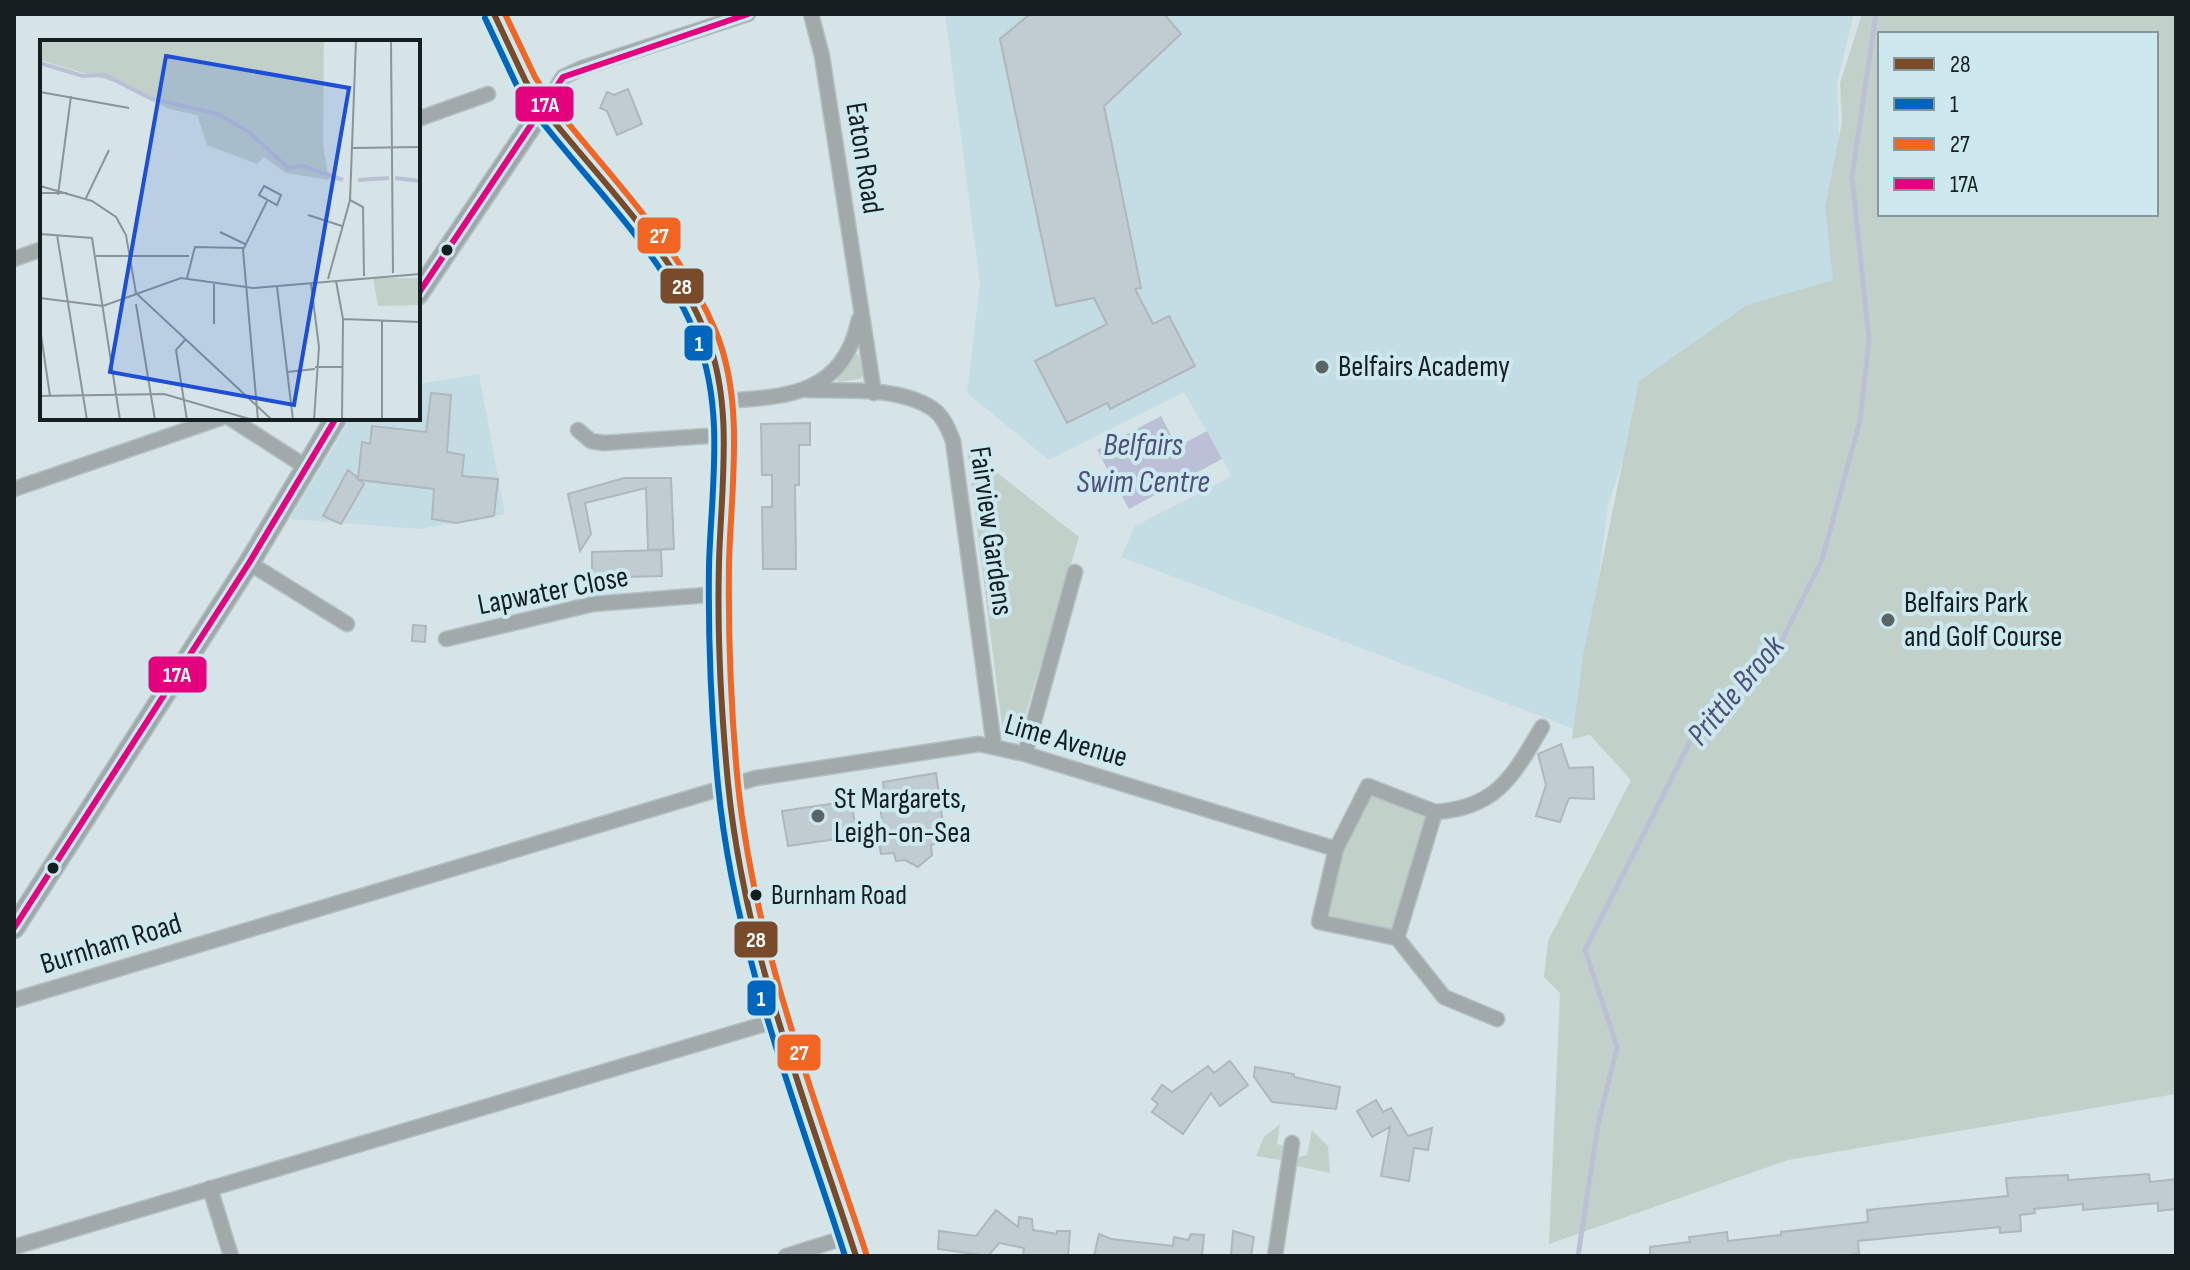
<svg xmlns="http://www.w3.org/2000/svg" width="2190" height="1270" font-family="'Sofia Sans Condensed',sans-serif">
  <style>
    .built { fill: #c4dde4 }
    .green { fill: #c1d1ca; fill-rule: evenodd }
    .water { fill: #bbc0d6 }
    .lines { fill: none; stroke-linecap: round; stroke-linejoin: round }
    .stream { stroke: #bbc0d6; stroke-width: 5 }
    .building { fill: #c1ccd2; stroke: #aeb7bb; stroke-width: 2 }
    .street-casing { stroke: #b5c0c2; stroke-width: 17 }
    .secondary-casing { stroke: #b5c0c2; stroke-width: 23 }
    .primary-casing { stroke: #b5c0c2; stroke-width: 27 }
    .street { stroke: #a1a9ab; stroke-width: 14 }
    .secondary { stroke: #9fa9ab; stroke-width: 20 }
    .primary { stroke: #98a3a4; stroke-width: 24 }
    .bus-1-casing { stroke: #cee8ef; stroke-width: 12 }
    .bus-2-casing { stroke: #cee8ef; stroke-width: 12 }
    .bus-3-casing { stroke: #cee8ef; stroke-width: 12 }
    .bus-4-casing { stroke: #cee8ef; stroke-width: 12 }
    .bus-1 { stroke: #7a4b2a; stroke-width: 6 }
    .bus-2 { stroke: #0065bd; stroke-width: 6 }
    .bus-3 { stroke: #f26522; stroke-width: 6 }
    .bus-4 { stroke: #e5007d; stroke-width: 6 }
    .bus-dot { fill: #151f21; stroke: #cee8ef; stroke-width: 3 }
    .poi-dot { fill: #596466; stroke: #cee8ef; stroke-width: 3 }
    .labels { text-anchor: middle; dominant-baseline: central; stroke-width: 8; stroke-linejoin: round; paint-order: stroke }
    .bus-label { font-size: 28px; fill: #151f21; stroke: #cee8ef; text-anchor: start }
    .street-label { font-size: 30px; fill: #151f21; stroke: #cee8ef }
    .poi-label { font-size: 30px; fill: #151f21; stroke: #cee8ef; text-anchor: start }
    .water-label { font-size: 32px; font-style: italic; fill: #50507d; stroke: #cee8ef }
    .inset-river { fill: none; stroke: #bbc0d6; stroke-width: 4 }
    .inset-road { fill: none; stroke: #899598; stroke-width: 2 }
    .view { fill: #1d4ed8; fill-opacity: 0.15; stroke: #1d4ed8; stroke-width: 4 }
    .inset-edge { fill: none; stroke: #151f21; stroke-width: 4 }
    .line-badge { stroke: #cee8ef; stroke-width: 3 }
    .badge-label { font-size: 22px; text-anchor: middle; font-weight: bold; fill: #fff }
  </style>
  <rect width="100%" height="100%" fill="#d6e4e7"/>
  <path class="built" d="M945,14H1854L1837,84L1847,309L1642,399L1608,506L1579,731L1121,557L1135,526L1232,476L1184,392L1049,460L967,393L980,284Z
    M479,374L505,514L420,529L290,519L351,418H418V384Z"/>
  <path class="green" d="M1862,14H2176V1094L1788,1160L1549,1244L1560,993L1544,977L1548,941L1631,780L1590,735L1572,739L1583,656L1639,381L1747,305L1833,280L1825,207L1842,122L1840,83ZM1880,34H2156V214H1880Z
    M856,354L859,355L864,375L860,379L838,382L836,378Z
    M967,449L1079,537L1019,736L1002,726Z
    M1370,794L1428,816L1393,933L1326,918L1342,850Z
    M1280,1124L1277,1144L1287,1147L1286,1161L1256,1156L1264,1137Z
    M1312,1130L1328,1146L1330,1173L1297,1166L1298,1157L1307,1155Z"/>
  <path class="water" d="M1161,416L1177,447L1207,431L1222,459L1129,509L1097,450Z"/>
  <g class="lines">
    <path class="stream" d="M1578,1256L1598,1125L1617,1047L1585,950L1693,736L1779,646L1822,560L1860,421L1869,340L1852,176L1876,14"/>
  </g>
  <path class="building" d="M1030,14H1164L1181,34L1104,106L1141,288L1135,289L1153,324L1169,316L1195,366L1110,409L1107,403L1067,423L1035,361L1107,324L1094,298L1056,306L1000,39Z
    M628,89L642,124L617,135L607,111L600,108L607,92L614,95Z
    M431,393L451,395L447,452L464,455L462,476L498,479L494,516L456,523L432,519L434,489L359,480L364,484L341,524L323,516L348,470L358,478L362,442L370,444L372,426L426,432Z
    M810,423V445H799V485H795L796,569H763L762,507H772V475H762L761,424Z
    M624,478H671L674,549L648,550L646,488L585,503L591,534L580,551L568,494Z
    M661,550L662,576L592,578V552Z
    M413,625L426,626L425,642L412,641Z
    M1561,744L1569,768L1593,767L1594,799L1569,798L1560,822L1536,816L1546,785L1538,754Z
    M936,773L944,831L937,833L938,843L931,845L932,855L918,867L905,860L896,861L894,853L881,854L875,822L882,820L880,807L886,806L883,782Z
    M851,801L857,836L788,846L782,811Z
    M1230,1061L1248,1085L1220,1106L1211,1093L1183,1134L1152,1112L1158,1104L1152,1099L1162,1085L1172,1092L1208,1066L1214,1073Z
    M1255,1067L1294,1074V1077L1340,1087L1336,1109L1272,1102L1254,1077Z
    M1376,1100L1383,1112L1391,1108L1408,1136L1432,1128L1428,1150L1414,1148L1409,1181L1381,1176L1390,1127L1372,1137L1357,1111Z
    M2149,1174L2150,1182L2176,1179V1209L2158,1211V1203L2083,1210V1204L2034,1209L2035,1213L2020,1215L2021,1231L2000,1233V1227L1858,1241L1859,1254L1840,1256H1650V1247L1690,1242L1689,1237L1727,1232L1728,1241L1781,1235V1232L1868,1222L1867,1210L2008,1196L2006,1178L2068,1175V1180Z
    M996,1210L1018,1227L1019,1217L1032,1219L1033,1230L1057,1234V1231H1070L1068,1256H1023L1024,1248L999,1243L988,1256L938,1249L939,1231L976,1236Z
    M1233,1231L1254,1237L1251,1256H1231Z
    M1099,1234L1111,1239L1173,1246L1174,1237L1188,1240L1191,1234L1204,1235L1202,1256H1094Z"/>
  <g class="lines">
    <defs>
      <path id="street" d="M811,14L822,56L874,393
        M543,108L563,77L582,68L748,14
        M418,119L488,94
        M14,259L42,249
        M807,390C845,391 899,386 933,409C944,417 948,429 953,441L994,746
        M722,401C788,397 843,395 859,319
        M230,418L306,467
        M578,430L591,441L604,443L722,435
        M14,489L221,418
        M249,563L347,624
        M446,639L593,604L719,594
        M1025,754L1075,572
        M1368,786L1435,812L1397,938L1319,922L1336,849Z
        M1435,812C1497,808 1513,776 1542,727
        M1397,938L1444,997L1497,1019
        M14,1000L756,778L979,744L1025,754L1336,849
        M210,1188L231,1256
        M14,1247L778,1020
        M786,1256L850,1236
        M1275,1256L1292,1143"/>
      <path id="secondary" d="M418,294L543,108
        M14,928L249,563L336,418"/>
      <path id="primary" d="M494,14L526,82L543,108C595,177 676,259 707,337C737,416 718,510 719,593C719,656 723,720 728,783C740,947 807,1101 856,1256"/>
    </defs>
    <use href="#street" class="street-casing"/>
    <use href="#secondary" class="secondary-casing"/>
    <use href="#primary" class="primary-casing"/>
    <use href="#street" class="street"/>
    <use href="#secondary" class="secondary"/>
    <use href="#primary" class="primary"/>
    <defs>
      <path id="bus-1" d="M494,14L526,82L543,108C599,180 674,250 707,337C734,408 721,488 719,562C717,636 721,710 728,783C744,947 805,1100 856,1256"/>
      <path id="bus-2" d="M485,18L517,86L535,113C590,185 666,255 698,341C725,413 711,491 709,566C708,639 711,712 718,785C734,949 795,1101 845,1256"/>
      <path id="bus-3" d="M505,14L535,77L551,102C608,175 680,245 716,332C745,404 731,487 729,563C728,637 731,712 738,785C755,947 815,1099 866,1253"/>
      <path id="bus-4" d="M418,294L563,77L748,14
        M14,928L249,563L336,418"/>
    </defs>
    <use href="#bus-1" class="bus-1-casing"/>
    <use href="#bus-2" class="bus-2-casing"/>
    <use href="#bus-3" class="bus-3-casing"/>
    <use href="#bus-4" class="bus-4-casing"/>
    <use href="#bus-1" class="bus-1"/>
    <use href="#bus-2" class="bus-2"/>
    <use href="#bus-3" class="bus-3"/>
    <use href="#bus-4" class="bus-4"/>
  </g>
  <g class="bus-dot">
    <circle cx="447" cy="250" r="7"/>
    <circle cx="53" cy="868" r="7"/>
    <circle cx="756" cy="895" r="7"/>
  </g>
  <g class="poi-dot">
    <circle cx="1322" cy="367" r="8"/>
    <circle cx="1888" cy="620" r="8"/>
    <circle cx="818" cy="816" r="8"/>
  </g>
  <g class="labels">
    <g class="bus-label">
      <text x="771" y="895">Burnham Road</text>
    </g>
    <g class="street-label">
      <text transform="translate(864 158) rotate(81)">Eaton Road</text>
      <text transform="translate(991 531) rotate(82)">Fairview Gardens</text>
      <text transform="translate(553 591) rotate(-11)">Lapwater Close</text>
      <text transform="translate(1066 741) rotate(16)">Lime Avenue</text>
      <text transform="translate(111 944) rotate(-17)">Burnham Road</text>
    </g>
    <g class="poi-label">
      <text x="1338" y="367">Belfairs Academy</text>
      <text x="1904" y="603">Belfairs Park<tspan x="1904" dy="34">and Golf Course</tspan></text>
      <text x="834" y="799">St Margarets,<tspan x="834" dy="34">Leigh-on-Sea</tspan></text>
    </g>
    <g class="water-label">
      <text x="1143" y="445">Belfairs<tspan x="1143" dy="37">Swim Centre</tspan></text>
      <text transform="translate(1736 691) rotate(-50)">Prittle Brook</text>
    </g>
  </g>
  <g transform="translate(40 40)">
    <rect width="380" height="380" fill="#d6e4e7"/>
    <path d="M0,0H284L283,104L289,140L246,133L224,117L217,124L167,105L157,75L129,69L81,44L0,20ZM333,238H380V265L338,266Z" fill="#c1d1ca"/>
    <path class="inset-river" d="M0,23L43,36L65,35L112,59L178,74L209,92L248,128L263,126L303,140M355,138L380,141M318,140L349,138"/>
    <path class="inset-road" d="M351,0L353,233M0,52L89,68M311,108L380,107M0,146L52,161L76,177L86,195L96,253L232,380M224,146L241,155L237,165L219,155ZM0,153H27M18,155L31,56M46,158L69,110M310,160L323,167L324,236M268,175L302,186M180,192L205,204M0,194L52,198L80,380M17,195L47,380M56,216H149M147,238L155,207L203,208M288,239L310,160L316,0M296,241L303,279L302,380M271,244L279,307L274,380M237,247L253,380M0,258L63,266L141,238L213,248L380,234M96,264L115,380M303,279L380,282M342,281V380M174,284V244M0,288L10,356M145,300L136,310L147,380M275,327H302M247,332L275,329M0,356L124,354L213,380M218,380L203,210L227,161"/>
    <path class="view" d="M126,16L309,48L254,365L70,332Z"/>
    <rect width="380" height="380" class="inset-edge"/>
  </g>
  <g class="line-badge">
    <rect x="514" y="85" width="61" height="38" rx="8" fill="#e5007d"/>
    <rect x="636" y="216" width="46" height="39" rx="8" fill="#f26522"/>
    <rect x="659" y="267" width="46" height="38" rx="8" fill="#7a4b2a"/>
    <rect x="683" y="324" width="31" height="38" rx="8" fill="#0065bd"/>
    <rect x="147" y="655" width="61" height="39" rx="8" fill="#e5007d"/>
    <rect x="733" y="920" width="46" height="39" rx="8" fill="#7a4b2a"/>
    <rect x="746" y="979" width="31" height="38" rx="8" fill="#0065bd"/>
    <rect x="776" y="1033" width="46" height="39" rx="8" fill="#f26522"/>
  </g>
  <g class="badge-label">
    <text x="545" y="112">17A</text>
    <text x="659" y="243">27</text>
    <text x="682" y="294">28</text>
    <text x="699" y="351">1</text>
    <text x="177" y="682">17A</text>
    <text x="756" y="947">28</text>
    <text x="761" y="1006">1</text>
    <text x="799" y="1060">27</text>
  </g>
  <rect width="2190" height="1270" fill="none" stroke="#151f21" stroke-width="32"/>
  <rect x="1878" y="32" width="280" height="184" fill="#cee8ef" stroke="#84989d" stroke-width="2"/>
  <rect x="1894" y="58" width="40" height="12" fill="#7a4b2a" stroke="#84989d" stroke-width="2"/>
  <text x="1950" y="72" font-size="24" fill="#151f21">28</text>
  <rect x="1894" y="98" width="40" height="12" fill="#0065bd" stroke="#84989d" stroke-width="2"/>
  <text x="1950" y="112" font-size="24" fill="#151f21">1</text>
  <rect x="1894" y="138" width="40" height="12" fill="#f26522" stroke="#84989d" stroke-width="2"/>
  <text x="1950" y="152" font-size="24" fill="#151f21">27</text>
  <rect x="1894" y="178" width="40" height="12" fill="#e5007d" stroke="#84989d" stroke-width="2"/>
  <text x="1950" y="192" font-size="24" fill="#151f21">17A</text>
</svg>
